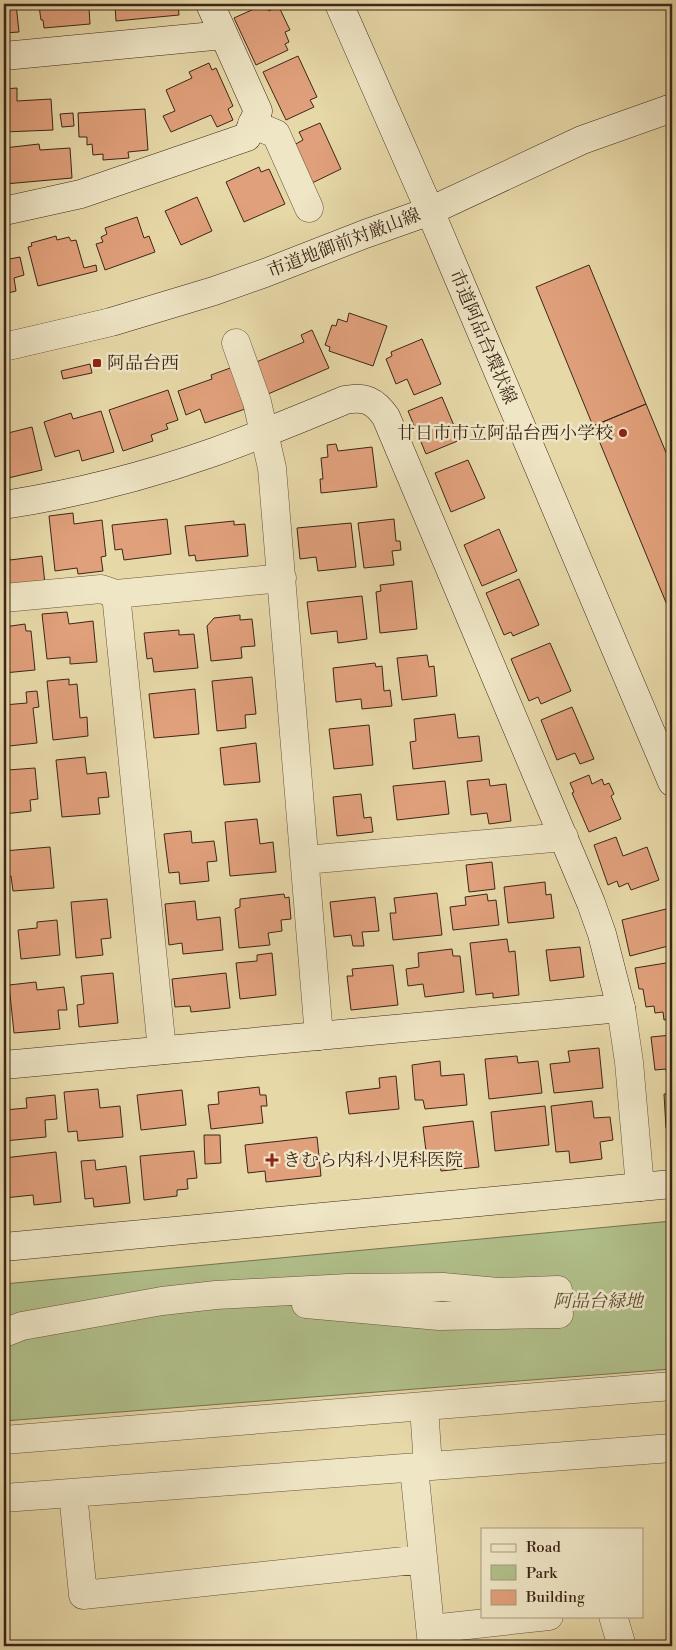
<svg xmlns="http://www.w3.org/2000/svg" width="676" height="1650" font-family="'Libre Bodoni','Noto Serif JP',serif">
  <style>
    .green { fill: #b1c08b; stroke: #777352 }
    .building { fill: #e0a07b; stroke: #3d261a }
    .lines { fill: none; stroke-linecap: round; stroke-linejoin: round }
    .street-casing { stroke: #68523e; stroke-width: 29 }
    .secondary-casing { stroke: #3d261a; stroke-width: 29 }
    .street { stroke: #efe6c6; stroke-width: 28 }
    .secondary { stroke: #efe6c6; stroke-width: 28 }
    .poi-dot { fill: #8f2418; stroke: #efe6c6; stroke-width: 2 }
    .labels { text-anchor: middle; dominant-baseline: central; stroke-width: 5; stroke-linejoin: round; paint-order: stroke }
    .street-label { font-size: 18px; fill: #3d261a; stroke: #efe6c6 }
    .poi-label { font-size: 18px; fill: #3d261a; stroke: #efe6c6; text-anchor: start }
    .park-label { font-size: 18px; font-style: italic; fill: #5a4c36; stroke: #efe6c6 }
  </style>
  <rect width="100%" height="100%" fill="#e7d8a8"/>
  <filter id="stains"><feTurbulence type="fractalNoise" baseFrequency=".004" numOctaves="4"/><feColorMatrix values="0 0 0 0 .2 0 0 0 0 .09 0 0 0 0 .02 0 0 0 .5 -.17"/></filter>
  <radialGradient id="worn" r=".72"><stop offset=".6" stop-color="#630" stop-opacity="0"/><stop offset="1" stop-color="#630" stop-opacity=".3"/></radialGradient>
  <path class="green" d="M672,1221V1369L4,1421V1284Z"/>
  <path class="building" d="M4,4H16L19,32L4,33Z
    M43,4H99L100,7L89,8L90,24L44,28L43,20H41L39,6H44Z
    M115,4H178L179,15L116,21Z
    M265,4L269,11L276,7L278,10L280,9L290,30L285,32L289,42L285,44L288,50L256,65L234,18Z
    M298,56L317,97L310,100L314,107L286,120L263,72Z
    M209,63L212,70L216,68L233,106L228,109L233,120L217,127L211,115L171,132L163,116L175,111L166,90L192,78L189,72Z
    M17,88V101L51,99L53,130L4,132V89Z
    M145,109L148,150L128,152L129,158L103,160V154L93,155L92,144L87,145V137H79L78,113Z
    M73,113L74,126L62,127L60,114Z
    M320,123L341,169L310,184L292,146L303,140L299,132Z
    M39,144L40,150L70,148L72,178L5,184L4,148Z
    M259,167L261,172L269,169L285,204L244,222L226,182Z
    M197,197L212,231L181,245L165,211Z
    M137,217L144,238L149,236L155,252L105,270L96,244L103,242L101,237L107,234L105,228Z
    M56,236L57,240L69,237L71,241L76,240L84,268L96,265L97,271L38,286L28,247L32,246L31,243Z
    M20,257L24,275L14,278L16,291L4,294V260Z
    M589,265L646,404L593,426L536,287Z
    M349,313L387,326L373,366L329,351L330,347L325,345L332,325L336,326L338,319L347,322Z
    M312,330L329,368L268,394L254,363L304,342L301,335Z
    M422,339L441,384L414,395L407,379L396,384L386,359L392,356L391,352Z
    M90,364L92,373L63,379L61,371Z
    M233,367L248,408L205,423L200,409L186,415L178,391L212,379L211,375Z
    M168,390L178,420L166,424L168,429L151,435L153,441L123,451L109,410Z
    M442,397L460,440L426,454L408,411Z
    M646,404L672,467V617L593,426Z
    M101,411L114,452L82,461L79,450L55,457L44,422L71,413L73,419Z
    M32,427L42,470L4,479V434Z
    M336,444L338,451L372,447L377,487L321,493L320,479H323L321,458L328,457L327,445Z
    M468,460L485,498L451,512L435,473Z
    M73,513L74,524L102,520L106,556L101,557L103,571L78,574L77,568L55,571L49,516Z
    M167,519L171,554L124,560L122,549L115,550L112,525Z
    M394,519L396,541H400L401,550L392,551L394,565L364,568L358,523Z
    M234,521V525L245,524L248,556L196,561L195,555L189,556L185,526Z
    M351,523L356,567L318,571L316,557L300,559L297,528Z
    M4,527H6L10,560L42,556L45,584L4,588Z
    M499,529L517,571L482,586L464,545Z
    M519,579L539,625L513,636L511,632L504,635L486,593Z
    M412,581L417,629L380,633L376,592L381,591L380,585Z
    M362,596L367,639L338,643L337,631L311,634L307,602Z
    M67,612L69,624L93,621L97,662L70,664V657L47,659L42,614Z
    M240,615V620L252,619L255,646L241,647L242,658L211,661L207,626L214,618Z
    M25,624L26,631H31L35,670L4,673V627Z
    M179,630V635L194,634L198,668L154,672L152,658L147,659L144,633Z
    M550,643L571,691L541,704L538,697L529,701L511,659Z
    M427,655L429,667L434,666L437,696L402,700L397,658Z
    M375,663L376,667L382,666L384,691L390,690L392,706L362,709L361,699L336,702L333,668Z
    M252,677L256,714L245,715L246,728L217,731L212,681Z
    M69,679V685L77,684L80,718L87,717L88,736L53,740L47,681Z
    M195,689L199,734L154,738L149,694Z
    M37,691L39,707L33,708L37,743L9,746L8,734H4V705L27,703L26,692Z
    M572,707L594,759L580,764L575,753L557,760L541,720Z
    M455,714L458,738L479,736L482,761L413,769L410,742L416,741L414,719Z
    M369,725L373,765L334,769L329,729Z
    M256,743L260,782L224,785L220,748Z
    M85,757L87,774L106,772L109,797L98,798L100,814L62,817L56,760Z
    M8,764V770L35,768L38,799L30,800L31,811L4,814V765Z
    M589,775L592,784L602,779L604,785L609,783L614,794L611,796L621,819L589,832L572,793L574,792L570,783Z
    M489,779L490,786L506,784L511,821L489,824L487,813L471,815L467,781Z
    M445,781L449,814L397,820L393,786Z
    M361,794L364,818L371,817L373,832L337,836L333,797Z
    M257,819L260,844L273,842L276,872L230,876L225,822Z
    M191,831L192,843L214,841L217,861L207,862L209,881L180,884L179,872L169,873L164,834Z
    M616,837L623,856L647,847L659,880L631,890L628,883L619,887L617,881L608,885L594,845Z
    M50,847L54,888L13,891L11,876L4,877V851Z
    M492,862L495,889L469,892L466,865Z
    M545,882L546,895L551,894L554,918L508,923L504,887Z
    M437,893L442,935L393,940L390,913H396L394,898Z
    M284,894L285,898L289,897L291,919L281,920L282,931L268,933L270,945L239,948L235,909L240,907V899Z
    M487,894L488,901L496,900L499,925L453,930L450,907L466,905L465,897Z
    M375,897L379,931L362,932L364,946H353L351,935L334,937L330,902Z
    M107,899L111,938L101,939L103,955L76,958L71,902Z
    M195,901L197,920L220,917L223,950L183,954L182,943L169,945L165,904Z
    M666,909L672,931V945L630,956L622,920Z
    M57,920L60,955L21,959L18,930L37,928V922Z
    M507,939L509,952L515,951L519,995L493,998V993L476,995L470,943Z
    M580,947L584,977L550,981L546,950Z
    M452,949L453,956H460L464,992L425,997L423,984L408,986L406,969L419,967L418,953Z
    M272,953L276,995L240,999L236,963L257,961V955Z
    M672,962V1018L664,1020L663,1012L655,1013L654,1006L646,1007L643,989H639L635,968Z
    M393,965L398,1005L351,1010L347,976H353L352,969Z
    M113,973L118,1023L79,1027L77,1005L84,1004L81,976Z
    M226,973L230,1008L191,1012L190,1006L175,1007L172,979Z
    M36,982L37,990L64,987L67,1010H58L60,1029L14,1033L9,985Z
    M672,1035V1075L667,1076L666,1069L655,1070L651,1037Z
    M599,1048L603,1088L554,1093L550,1064L570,1062L568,1051Z
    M517,1056L518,1063L538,1061L542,1093L489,1099L485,1059Z
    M440,1061L441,1076L464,1074L467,1105L425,1109L423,1100H415L412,1065Z
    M396,1076L399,1109L349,1114L346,1092L380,1088L379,1078Z
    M259,1087L260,1095H266L267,1106H261L263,1123L211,1129L208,1105L219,1104L218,1092Z
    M98,1089L100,1108L120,1106L123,1137L78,1141L77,1131L68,1132L64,1092Z
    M182,1090L186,1125L141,1130L137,1095Z
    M664,1094H672V1128H666Z
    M55,1095L57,1119L45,1120L46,1137L4,1141V1110L27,1108L26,1098Z
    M592,1101L594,1118L610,1117L613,1140L600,1142L602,1159L570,1163L569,1151L556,1152L551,1106Z
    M545,1106L549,1145L495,1151L491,1112Z
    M473,1121L479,1167L441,1171L439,1158L427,1159L423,1127Z
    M204,1135H220L221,1163L205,1164Z
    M317,1137L321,1176L266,1182L265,1171L248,1173L245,1145Z
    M194,1151L197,1178L187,1179L188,1189L177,1190V1196L144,1200L140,1156Z
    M56,1152L61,1202L34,1205L33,1195L4,1198V1158Z
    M95,1160L96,1170L126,1166L130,1203L94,1207L93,1198L85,1199L81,1161Z"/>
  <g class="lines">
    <defs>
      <path id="street" d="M252,124L276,134L309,208
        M236,343L257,402L272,468L319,1036
        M116,594L162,1050
        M4,598L101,589L116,594L282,578
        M305,860L564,837
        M621,1008L629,1062L640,1187
        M306,1304L439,1316L559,1314
        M4,1333L22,1326L162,1301L216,1295L348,1288L443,1287L498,1292L558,1290
        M424,1407L428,1466
        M4,1440L672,1386
        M414,1468L432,1646
        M73,1493L83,1595L423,1559
        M4,1498L672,1448
        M613,1616L621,1643V1646
        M431,1629L549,1616"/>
      <path id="secondary" d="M339,4L430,211L672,782
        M4,56L224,35
        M4,211L81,194L247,137L258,111L210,4
        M4,347L111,322L214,291L265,273L365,234L430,211L582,140L672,108
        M4,505C75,494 146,476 214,452C258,436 302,418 345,400C365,396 375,401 386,417L591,903L602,934L621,1008L4,1065
        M4,1247L672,1184"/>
    </defs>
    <use href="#street" class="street-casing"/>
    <use href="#secondary" class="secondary-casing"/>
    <use href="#street" class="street"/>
    <use href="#secondary" class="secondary"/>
  </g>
  <g class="poi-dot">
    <rect x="92" y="358" width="10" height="10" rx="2.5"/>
    <circle cx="623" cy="433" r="5"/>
    <path d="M269.5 1152.5h5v5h5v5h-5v5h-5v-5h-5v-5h5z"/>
  </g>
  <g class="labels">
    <g class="street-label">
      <text transform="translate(344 243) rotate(-21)">市道地御前対厳山線</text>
      <text transform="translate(483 337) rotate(67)">市道阿品台環状線</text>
    </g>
    <g class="poi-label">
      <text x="107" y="363">阿品台西</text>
      <text x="613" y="433" text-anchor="end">廿日市市立阿品台西小学校</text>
      <text x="283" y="1160">きむら内科小児科医院</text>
    </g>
    <g class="park-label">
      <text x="598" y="1301">阿品台緑地</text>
    </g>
  </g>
  <rect width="676" height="1650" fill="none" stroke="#e7d8a8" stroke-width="20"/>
  <rect x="5" y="5" width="666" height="1640" fill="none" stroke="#3d261a" stroke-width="2.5"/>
  <rect x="10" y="10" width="656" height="1630" fill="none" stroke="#3d261a"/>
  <rect x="481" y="1528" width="162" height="90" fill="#efe6c6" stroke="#a89981"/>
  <rect x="491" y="1544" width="25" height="8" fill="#efe6c6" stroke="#a89981"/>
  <text x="526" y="1552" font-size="15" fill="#3d261a">Road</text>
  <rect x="491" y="1565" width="25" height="15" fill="#b1c08b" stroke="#a89981"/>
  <text x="526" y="1578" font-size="15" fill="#3d261a">Park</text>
  <rect x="491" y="1590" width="25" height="15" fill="#e0a07b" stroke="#a89981"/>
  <text x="526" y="1602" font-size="15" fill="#3d261a">Building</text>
  <rect width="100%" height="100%" filter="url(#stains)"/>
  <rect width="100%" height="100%" fill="url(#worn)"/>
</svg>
